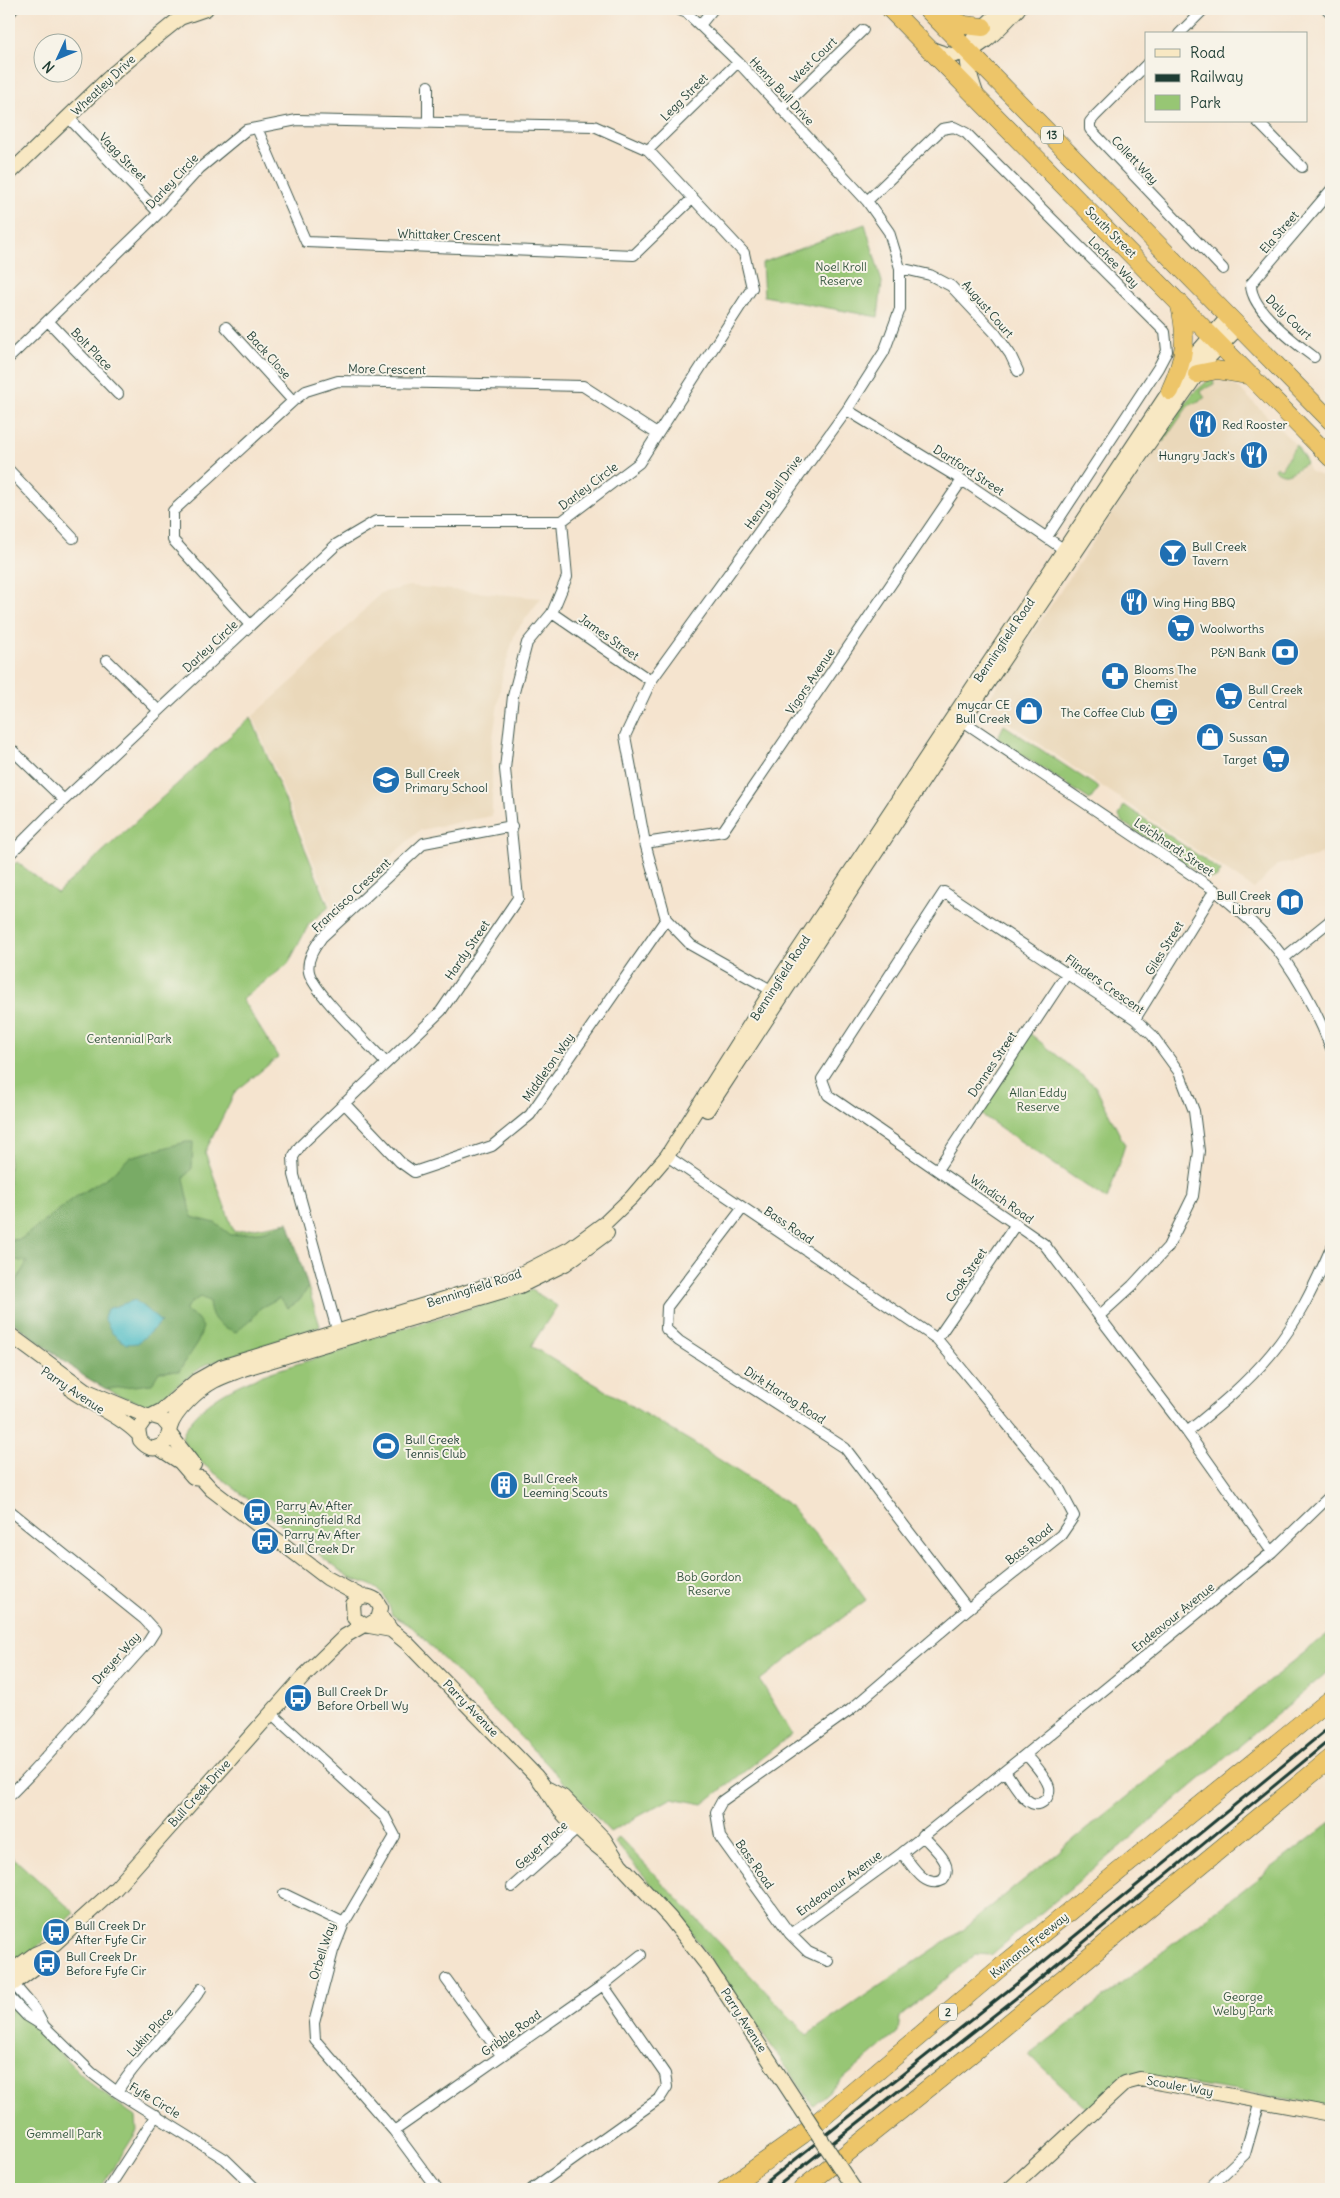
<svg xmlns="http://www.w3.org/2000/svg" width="1340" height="2198" font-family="Delius,sans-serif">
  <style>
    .built { fill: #ead8ba }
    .green { fill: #97c674; stroke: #5b8254 }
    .forest { fill: #79ab66; stroke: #4c744d }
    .water { fill: #4fbdc6; stroke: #377d7d }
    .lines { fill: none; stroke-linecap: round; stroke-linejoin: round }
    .street-casing { stroke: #3f564b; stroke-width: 12 }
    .secondary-casing { stroke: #3f564b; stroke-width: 16 }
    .highway-casing { stroke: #3f564b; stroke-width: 19 }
    .street { stroke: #fff; stroke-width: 10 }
    .secondary { stroke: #f8e8c3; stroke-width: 14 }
    .highway { stroke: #edc569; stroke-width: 18 }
    .rail { stroke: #1f3d34; stroke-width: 3 }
    .secondary-bridge-casing { stroke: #3f564b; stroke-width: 16; stroke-linecap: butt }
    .secondary-bridge { stroke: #f8e8c3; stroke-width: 14 }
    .labels { text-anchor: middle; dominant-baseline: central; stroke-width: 4; stroke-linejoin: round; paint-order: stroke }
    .shield { fill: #f7f3e8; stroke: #60746a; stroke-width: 1 }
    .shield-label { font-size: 11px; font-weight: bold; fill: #1f3d34 }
    .street-label { font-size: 12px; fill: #1f3d34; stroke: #f7f3e8 }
    .park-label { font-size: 12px; fill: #375841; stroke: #f7f3e8 }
    .poi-label { font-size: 12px; fill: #1f3d34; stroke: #f7f3e8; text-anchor: start }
  </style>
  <rect width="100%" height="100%" fill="#f7f3e8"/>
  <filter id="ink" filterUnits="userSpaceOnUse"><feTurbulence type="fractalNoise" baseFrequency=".02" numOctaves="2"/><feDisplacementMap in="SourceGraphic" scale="10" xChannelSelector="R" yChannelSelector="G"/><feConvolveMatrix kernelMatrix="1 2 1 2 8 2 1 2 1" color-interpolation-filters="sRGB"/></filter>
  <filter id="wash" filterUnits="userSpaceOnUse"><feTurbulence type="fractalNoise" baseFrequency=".0096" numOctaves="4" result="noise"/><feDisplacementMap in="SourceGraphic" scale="20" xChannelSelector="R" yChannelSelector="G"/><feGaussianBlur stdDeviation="1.12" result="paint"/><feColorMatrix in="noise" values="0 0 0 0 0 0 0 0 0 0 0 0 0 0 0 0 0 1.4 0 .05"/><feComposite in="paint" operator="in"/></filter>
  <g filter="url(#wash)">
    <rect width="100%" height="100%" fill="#f5e4cf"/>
    <path class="built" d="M1215,379L1229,382L1239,388L1299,448L1310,472L1325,477L1331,482V865L1321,853L1312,858L1277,865L1254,889L991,711L988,700L1184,405L1203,384Z
      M409,586L541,598L515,633L502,677L492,744V816L420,830L333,909L253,716L299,675L381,593Z"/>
    <path class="green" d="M865,224L882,282L878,317L764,296L762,263Z
      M1209,380L1213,381L1214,384L1200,391L1205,398L1188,406L1163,442L1162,438L1192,394Z
      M1296,445L1307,463C1293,469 1288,481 1274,469L1276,466L1281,469Z
      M251,717L329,907L309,924L288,964L242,999L278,1057L235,1092L205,1152L234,1232L288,1222L320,1326L205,1365L149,1406L120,1396L84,1376L9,1319V868L17,862L57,893Z
      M1004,725L1099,788L1090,800L1000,740L998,737Z
      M1124,805L1221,871L1216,878H1208L1122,822L1119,816Z
      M1028,1032L1095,1086L1125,1145L1107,1200L976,1111Z
      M532,1290L557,1306L531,1346L692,1442L787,1503L832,1553L866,1600L760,1680L792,1734L703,1804L672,1798L610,1832L547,1764L412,1627L392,1615C384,1587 375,1586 349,1578L189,1453L182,1437C204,1382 297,1365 349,1349L348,1345Z
      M1331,1631V1669L991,1955L976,1954L900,2017L898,2032L813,2105L686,1925L615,1842L619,1837L807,2035L962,1930Z
      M1331,1822V2106L1130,2074L1090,2111L1029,2055Z
      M9,1854L75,1913L36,1948L9,1965Z
      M9,2007L20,2014L90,2083L136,2117L137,2131L100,2189H9Z"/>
    <path class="forest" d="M186,1142H193L192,1168L184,1178L192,1217L215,1223L231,1235L265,1231L288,1222L308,1288L299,1301L288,1308L279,1298L260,1308L252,1319L236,1332C218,1325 211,1321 209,1301L200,1297L188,1305L185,1311L197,1318L203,1327L197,1344L179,1371L159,1372L152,1384L106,1389L84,1376L9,1319V1294L27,1262L9,1259V1240L21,1239L74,1198L109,1176L130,1157Z"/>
    <path class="water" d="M135,1300L161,1322L138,1343L126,1344L112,1333L104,1318L107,1309Z"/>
  </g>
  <g filter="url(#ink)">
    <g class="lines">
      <defs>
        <path id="street" d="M176,9L180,18
          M677,9L687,13L738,62L867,201L889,232L900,268V309L884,352L847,410L651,681L625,736L645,843L666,919L691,945L778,994
          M1327,9L1331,13
          M9,14L13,9
          M700,25L713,9
          M1179,34L1204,9
          M1146,65L1095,116L1090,122V129L1223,269
          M781,109L863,30
          M69,118L159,213
          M1257,121L1302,167
          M428,122V86
          M257,128L306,242L634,255L693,198
          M648,150L738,62
          M867,201L942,129L954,127L966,133L1165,332L1167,351L1158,368L1047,537
          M900,268L930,275L951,286L995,333L1010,354L1018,371
          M48,321L118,394
          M226,327L293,401
          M1314,357C1295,343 1250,309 1251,284L1331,190
          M9,358L159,213L200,168L246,130L297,120L594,126L648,150L744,253L752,288L639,463L562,521H376L337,544L64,800L9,855
          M847,410L962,480L1069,553
          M9,470L73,538
          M552,613L651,681
          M250,625L173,540V511L293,401L306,391L338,381L583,386L657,434
          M107,660L159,711
          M957,717L1216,891C1240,912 1267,933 1284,959C1303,986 1319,1017 1331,1048
          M9,747L64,800
          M645,843L723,831L962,480
          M1284,958L1331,920
          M1135,1019L1211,896L1216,891
          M386,1063C370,1045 313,992 309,972C306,959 315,947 322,937L424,843L512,826
          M344,1103L400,1162L414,1172L492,1146L530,1115L666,919
          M667,1156L937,1339L1058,1486L1074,1516L1061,1535L968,1609L850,1710L722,1801L716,1812L720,1837L790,1934L808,1952L828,1961
          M937,1170L1068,972
          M742,1209L667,1307L666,1329L679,1341L845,1448L968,1609
          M1099,1316L1132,1286L1168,1247L1193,1196L1199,1151L1194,1111L1179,1072L1152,1035L1135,1019L944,892L822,1079L828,1095L1044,1244L1187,1432L1272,1552
          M339,1337L294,1175L293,1157L300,1146L441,1011L518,898L505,769L513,696L527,643L552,613L567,577L562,521
          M937,1339L1016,1224
          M1187,1432C1217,1408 1247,1383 1271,1354C1297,1323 1315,1285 1331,1248
          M9,1510L144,1619L155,1631L148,1642C101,1693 58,1748 9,1796
          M271,1713L385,1817L395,1836L344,1923L333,1951L314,2023L315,2040L394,2131L437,2189
          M1005,1771C1013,1781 1028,1814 1044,1801C1048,1798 1050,1792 1049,1787C1046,1776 1033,1763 1026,1754
          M902,1853C912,1865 925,1890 943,1880C956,1864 932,1847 922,1835
          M512,1887L582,1825
          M284,1894L344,1923
          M790,1934L902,1853L1026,1754L1272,1552L1331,1495
          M446,1979L501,2055
          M10,1980L34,2008L44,2026
          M9,1997L27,2016L45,2027L92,2073L117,2092L225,2159L256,2189
          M117,2092C140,2054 176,2026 201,1989
          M394,2131L603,1985L641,1955
          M108,2189L156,2115
          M532,2189L660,2098L667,2087L665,2074L603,1985
          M1208,2189L1245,2154L1260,2101"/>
        <path id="secondary" d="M929,48C937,51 946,55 955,55C980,53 1002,25 1018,9
          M977,96C959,45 966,43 1003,9
          M9,174L115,72L159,35L180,18L206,9
          M707,1110L962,721L1146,447L1210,356L1240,326
          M9,1334L85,1390L149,1417
          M72,1391C94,1406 120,1416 138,1434
          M152,1416L162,1419L170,1428C167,1446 154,1457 140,1440L138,1429L145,1419L161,1411L196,1381L221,1367L513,1278L571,1248L605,1223L632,1197L667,1156L772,990L1188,363L1229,316
          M170,1428C174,1412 199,1389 214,1381C223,1376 234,1373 243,1369L520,1286L565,1264L607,1233
          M169,1433L194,1465
          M157,1447L180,1462L193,1477L201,1478L212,1490L327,1578L362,1597
          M380,1614L391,1630L407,1643L535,1775C545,1786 548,1793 555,1804C567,1821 601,1852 619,1862
          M368,1625L378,1619L381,1608L376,1600C367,1594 360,1596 353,1604L354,1618L364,1625L391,1630
          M548,1789L563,1797L604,1839L619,1863L670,1918L707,1965L796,2101
          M9,1973L35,1954L51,1947
          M9,1987L41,1963L51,1947L116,1888L304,1676L345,1636L364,1625
          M1010,2189L1125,2083L1140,2079L1331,2114"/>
        <path id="highway" d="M890,9L1331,458
          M927,9L1331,421
          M936,13L965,25L983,27
          M1197,374L1217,370L1252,376
          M1170,391C1185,358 1188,338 1179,302
          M726,2189L802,2135L1001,1967L1331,1699
          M802,2189L970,2055L1331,1758"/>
      </defs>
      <use href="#street" class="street-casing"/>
      <use href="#secondary" class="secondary-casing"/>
      <use href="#highway" class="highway-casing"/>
      <use href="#street" class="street"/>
      <use href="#secondary" class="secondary"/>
      <use href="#highway" class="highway"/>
      <path class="rail" d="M758,2189L1015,1985L1331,1726
        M774,2189L1016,1998L1331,1739"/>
      <defs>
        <path id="secondary-bridge" d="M796,2101L854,2189"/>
      </defs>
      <use href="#secondary-bridge" class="secondary-bridge-casing"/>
      <use href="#secondary-bridge" class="secondary-bridge"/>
    </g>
  </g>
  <defs>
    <symbol id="restaurant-disc" viewBox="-11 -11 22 22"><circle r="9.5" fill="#1f6fb2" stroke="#f7f3e8"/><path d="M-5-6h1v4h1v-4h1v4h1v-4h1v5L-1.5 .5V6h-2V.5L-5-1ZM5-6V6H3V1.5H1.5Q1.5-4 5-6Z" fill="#fff"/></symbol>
    <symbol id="bar-disc" viewBox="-11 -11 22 22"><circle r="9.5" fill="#1f6fb2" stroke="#f7f3e8"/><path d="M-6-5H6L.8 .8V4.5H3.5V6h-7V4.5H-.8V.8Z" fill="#fff"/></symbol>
    <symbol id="supermarket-disc" viewBox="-11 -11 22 22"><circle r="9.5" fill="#1f6fb2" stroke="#f7f3e8"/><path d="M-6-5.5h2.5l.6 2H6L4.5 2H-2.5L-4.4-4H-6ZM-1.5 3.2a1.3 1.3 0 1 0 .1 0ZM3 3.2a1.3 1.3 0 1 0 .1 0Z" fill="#fff"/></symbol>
    <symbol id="bank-disc" viewBox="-11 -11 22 22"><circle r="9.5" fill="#1f6fb2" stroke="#f7f3e8"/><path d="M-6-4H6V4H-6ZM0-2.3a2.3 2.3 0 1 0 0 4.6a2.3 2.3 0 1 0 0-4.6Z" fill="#fff"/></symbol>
    <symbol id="pharmacy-disc" viewBox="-11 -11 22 22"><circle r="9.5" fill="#1f6fb2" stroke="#f7f3e8"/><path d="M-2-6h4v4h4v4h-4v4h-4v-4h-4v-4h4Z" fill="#fff"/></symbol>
    <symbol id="shop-disc" viewBox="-11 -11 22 22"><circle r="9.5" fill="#1f6fb2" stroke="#f7f3e8"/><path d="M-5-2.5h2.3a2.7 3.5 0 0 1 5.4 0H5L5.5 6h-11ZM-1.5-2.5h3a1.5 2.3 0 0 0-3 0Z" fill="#fff"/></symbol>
    <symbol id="cafe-disc" viewBox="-11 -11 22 22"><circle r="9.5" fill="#1f6fb2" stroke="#f7f3e8"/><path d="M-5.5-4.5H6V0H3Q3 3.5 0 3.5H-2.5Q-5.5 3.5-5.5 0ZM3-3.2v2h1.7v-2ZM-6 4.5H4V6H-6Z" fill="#fff"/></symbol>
    <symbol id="school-disc" viewBox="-11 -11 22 22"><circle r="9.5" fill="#1f6fb2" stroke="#f7f3e8"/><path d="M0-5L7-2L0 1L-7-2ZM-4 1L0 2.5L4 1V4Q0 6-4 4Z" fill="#fff"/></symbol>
    <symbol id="library-disc" viewBox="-11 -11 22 22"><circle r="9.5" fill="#1f6fb2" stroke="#f7f3e8"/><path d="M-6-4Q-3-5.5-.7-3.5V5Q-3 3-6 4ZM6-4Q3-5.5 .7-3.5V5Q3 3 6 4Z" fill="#fff"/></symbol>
    <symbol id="stadium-disc" viewBox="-11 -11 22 22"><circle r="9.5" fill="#1f6fb2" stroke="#f7f3e8"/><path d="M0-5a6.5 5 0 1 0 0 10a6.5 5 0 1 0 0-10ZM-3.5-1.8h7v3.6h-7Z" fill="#fff"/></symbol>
    <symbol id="building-disc" viewBox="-11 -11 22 22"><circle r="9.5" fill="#1f6fb2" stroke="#f7f3e8"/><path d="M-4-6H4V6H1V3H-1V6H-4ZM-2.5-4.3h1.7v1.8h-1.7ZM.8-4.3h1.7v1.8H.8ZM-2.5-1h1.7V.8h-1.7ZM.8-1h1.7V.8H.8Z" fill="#fff"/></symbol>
    <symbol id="bus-disc" viewBox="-11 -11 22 22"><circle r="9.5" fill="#1f6fb2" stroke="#f7f3e8"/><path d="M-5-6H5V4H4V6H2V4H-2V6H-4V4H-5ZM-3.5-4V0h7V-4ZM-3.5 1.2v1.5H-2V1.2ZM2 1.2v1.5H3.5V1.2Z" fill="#fff"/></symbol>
  </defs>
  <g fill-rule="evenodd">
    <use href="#restaurant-disc" x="1187" y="408" width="32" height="32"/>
    <use href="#restaurant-disc" x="1238" y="439" width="32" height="32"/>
    <use href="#bar-disc" x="1157" y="537" width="32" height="32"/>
    <use href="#restaurant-disc" x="1118" y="586" width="32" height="32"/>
    <use href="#supermarket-disc" x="1165" y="612" width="32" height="32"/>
    <use href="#bank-disc" x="1269" y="636" width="32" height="32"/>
    <use href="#pharmacy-disc" x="1099" y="660" width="32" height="32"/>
    <use href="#supermarket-disc" x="1213" y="680" width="32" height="32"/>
    <use href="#shop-disc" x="1013" y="695" width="32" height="32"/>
    <use href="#cafe-disc" x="1148" y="696" width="32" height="32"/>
    <use href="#shop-disc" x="1194" y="721" width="32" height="32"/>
    <use href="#supermarket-disc" x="1260" y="743" width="32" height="32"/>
    <use href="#school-disc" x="370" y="764" width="32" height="32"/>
    <use href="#library-disc" x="1274" y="886" width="32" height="32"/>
    <use href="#stadium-disc" x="370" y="1430" width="32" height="32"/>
    <use href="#building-disc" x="488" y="1469" width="32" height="32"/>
    <use href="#bus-disc" x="241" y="1496" width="32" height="32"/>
    <use href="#bus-disc" x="249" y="1525" width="32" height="32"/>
    <use href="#bus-disc" x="282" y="1682" width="32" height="32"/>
    <use href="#bus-disc" x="40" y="1916" width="32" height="32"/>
    <use href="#bus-disc" x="31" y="1947" width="32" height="32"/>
  </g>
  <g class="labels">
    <g class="shield">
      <rect x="1041" y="126.5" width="22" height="17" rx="4"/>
      <rect x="939" y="2003.5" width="18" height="17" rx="4"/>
    </g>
    <g class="shield-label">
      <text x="1052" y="135">13</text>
      <text x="948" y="2012">2</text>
    </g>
    <g class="street-label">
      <text transform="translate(813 60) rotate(-44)">West Court</text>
      <text transform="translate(103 85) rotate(-43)">Wheatley Drive</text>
      <text transform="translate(782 91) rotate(47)">Henry Bull Drive</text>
      <text transform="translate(684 97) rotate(-45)">Legg Street</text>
      <text transform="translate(123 157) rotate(46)">Vagg Street</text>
      <text transform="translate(1135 160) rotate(46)">Collett Way</text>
      <text transform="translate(172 181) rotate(-47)">Darley Circle</text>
      <text transform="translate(1111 232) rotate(45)">South Street</text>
      <text transform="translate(1279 232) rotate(-49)">Ela Street</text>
      <text transform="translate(449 235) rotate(2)">Whittaker Crescent</text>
      <text transform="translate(1114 262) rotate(45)">Lochee Way</text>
      <text transform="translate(988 309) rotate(49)">August Court</text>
      <text transform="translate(1289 317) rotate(44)">Daly Court</text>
      <text transform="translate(92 349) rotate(46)">Bolt Place</text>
      <text transform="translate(269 355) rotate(48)">Back Close</text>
      <text transform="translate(387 369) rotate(1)">More Crescent</text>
      <text transform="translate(969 470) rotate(33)">Dartford Street</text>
      <text transform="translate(588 486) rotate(-37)">Darley Circle</text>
      <text transform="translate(773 492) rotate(-54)">Henry Bull Drive</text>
      <text transform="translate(609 637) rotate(35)">James Street</text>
      <text transform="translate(1004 640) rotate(-56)">Benningfield Road</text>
      <text transform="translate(210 646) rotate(-43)">Darley Circle</text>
      <text transform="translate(810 681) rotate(-56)">Vigors Avenue</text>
      <text transform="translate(1174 847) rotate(34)">Leichhardt Street</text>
      <text transform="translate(351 895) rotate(-43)">Francisco Crescent</text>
      <text transform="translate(1164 948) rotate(-58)">Giles Street</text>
      <text transform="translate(467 950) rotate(-56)">Hardy Street</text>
      <text transform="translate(780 978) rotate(-57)">Benningfield Road</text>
      <text transform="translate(1105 984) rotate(35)">Flinders Crescent</text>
      <text transform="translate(992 1064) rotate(-56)">Donnes Street</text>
      <text transform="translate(548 1067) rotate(-55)">Middleton Way</text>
      <text transform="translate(1002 1199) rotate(35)">Windich Road</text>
      <text transform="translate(789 1225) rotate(34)">Bass Road</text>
      <text transform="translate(966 1275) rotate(-56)">Cook Street</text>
      <text transform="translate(474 1288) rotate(-18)">Benningfield Road</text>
      <text transform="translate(73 1390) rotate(34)">Parry Avenue</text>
      <text transform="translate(785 1395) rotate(33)">Dirk Hartog Road</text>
      <text transform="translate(1029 1544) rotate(-39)">Bass Road</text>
      <text transform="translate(1173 1617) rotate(-39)">Endeavour Avenue</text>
      <text transform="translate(116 1658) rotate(-48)">Dreyer Way</text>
      <text transform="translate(471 1708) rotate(46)">Parry Avenue</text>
      <text transform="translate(199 1793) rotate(-48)">Bull Creek Drive</text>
      <text transform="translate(541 1845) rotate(-42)">Geyer Place</text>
      <text transform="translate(755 1864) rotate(55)">Bass Road</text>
      <text transform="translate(839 1883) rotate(-36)">Endeavour Avenue</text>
      <text transform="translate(1029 1945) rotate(-39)">Kwinana Freeway</text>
      <text transform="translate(322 1951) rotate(-72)">Orbell Way</text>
      <text transform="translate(744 2020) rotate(57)">Parry Avenue</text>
      <text transform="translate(150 2032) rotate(-47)">Lukin Place</text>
      <text transform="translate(511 2033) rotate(-35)">Gribble Road</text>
      <text transform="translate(1180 2086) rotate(10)">Scouler Way</text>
      <text transform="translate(155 2100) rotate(31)">Fyfe Circle</text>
    </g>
    <g class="park-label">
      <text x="841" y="266">Noel Kroll<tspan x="841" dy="14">Reserve</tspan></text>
      <text x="129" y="1038">Centennial Park</text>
      <text x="1038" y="1092">Allan Eddy<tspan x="1038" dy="14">Reserve</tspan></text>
      <text x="709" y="1576">Bob Gordon<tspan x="709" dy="14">Reserve</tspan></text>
      <text x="1243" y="1996">George<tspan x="1243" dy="14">Welby Park</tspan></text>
      <text x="64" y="2133">Gemmell Park</text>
    </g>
    <g class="poi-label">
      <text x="1222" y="424">Red Rooster</text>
      <text x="1235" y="455" text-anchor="end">Hungry Jack's</text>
      <text x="1192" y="546">Bull Creek<tspan x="1192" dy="14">Tavern</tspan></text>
      <text x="1153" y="602">Wing Hing BBQ</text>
      <text x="1200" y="628">Woolworths</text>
      <text x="1266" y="652" text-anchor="end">P&amp;N Bank</text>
      <text x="1134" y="669">Blooms The<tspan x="1134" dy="14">Chemist</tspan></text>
      <text x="1248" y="689">Bull Creek<tspan x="1248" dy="14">Central</tspan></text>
      <text x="1010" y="704" text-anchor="end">mycar CE<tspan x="1010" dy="14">Bull Creek</tspan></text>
      <text x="1145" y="712" text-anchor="end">The Coffee Club</text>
      <text x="1229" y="737">Sussan</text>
      <text x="1257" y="759" text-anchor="end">Target</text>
      <text x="405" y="773">Bull Creek<tspan x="405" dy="14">Primary School</tspan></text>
      <text x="1271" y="895" text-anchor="end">Bull Creek<tspan x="1271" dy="14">Library</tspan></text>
      <text x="405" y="1439">Bull Creek<tspan x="405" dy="14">Tennis Club</tspan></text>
      <text x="523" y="1478">Bull Creek<tspan x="523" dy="14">Leeming Scouts</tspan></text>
      <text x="276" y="1505">Parry Av After<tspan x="276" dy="14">Benningfield Rd</tspan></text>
      <text x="284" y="1534">Parry Av After<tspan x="284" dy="14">Bull Creek Dr</tspan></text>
      <text x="317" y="1691">Bull Creek Dr<tspan x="317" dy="14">Before Orbell Wy</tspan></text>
      <text x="75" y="1925">Bull Creek Dr<tspan x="75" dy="14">After Fyfe Cir</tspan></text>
      <text x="66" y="1956">Bull Creek Dr<tspan x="66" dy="14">Before Fyfe Cir</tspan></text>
    </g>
  </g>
  <rect width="1340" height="2198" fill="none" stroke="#f7f3e8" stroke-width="30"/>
  <rect x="1145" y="32" width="162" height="90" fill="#f7f3e8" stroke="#a1aaa0"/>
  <rect x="1155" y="49" width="25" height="8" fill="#f8e8c3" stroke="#a1aaa0"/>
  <text x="1190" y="58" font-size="15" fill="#1f3d34">Road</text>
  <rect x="1155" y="74" width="25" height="8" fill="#1f3d34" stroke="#a1aaa0"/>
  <text x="1190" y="82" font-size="15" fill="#1f3d34">Railway</text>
  <rect x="1155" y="95" width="25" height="15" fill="#97c674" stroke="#a1aaa0"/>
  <text x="1190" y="108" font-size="15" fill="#1f3d34">Park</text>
  <g transform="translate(58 58) rotate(226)"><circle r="24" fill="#f7f3e8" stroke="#a1aaa0"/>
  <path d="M0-4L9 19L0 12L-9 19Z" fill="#1f6fb2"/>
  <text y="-8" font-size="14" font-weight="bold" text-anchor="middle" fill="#1f3d34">N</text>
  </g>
</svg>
